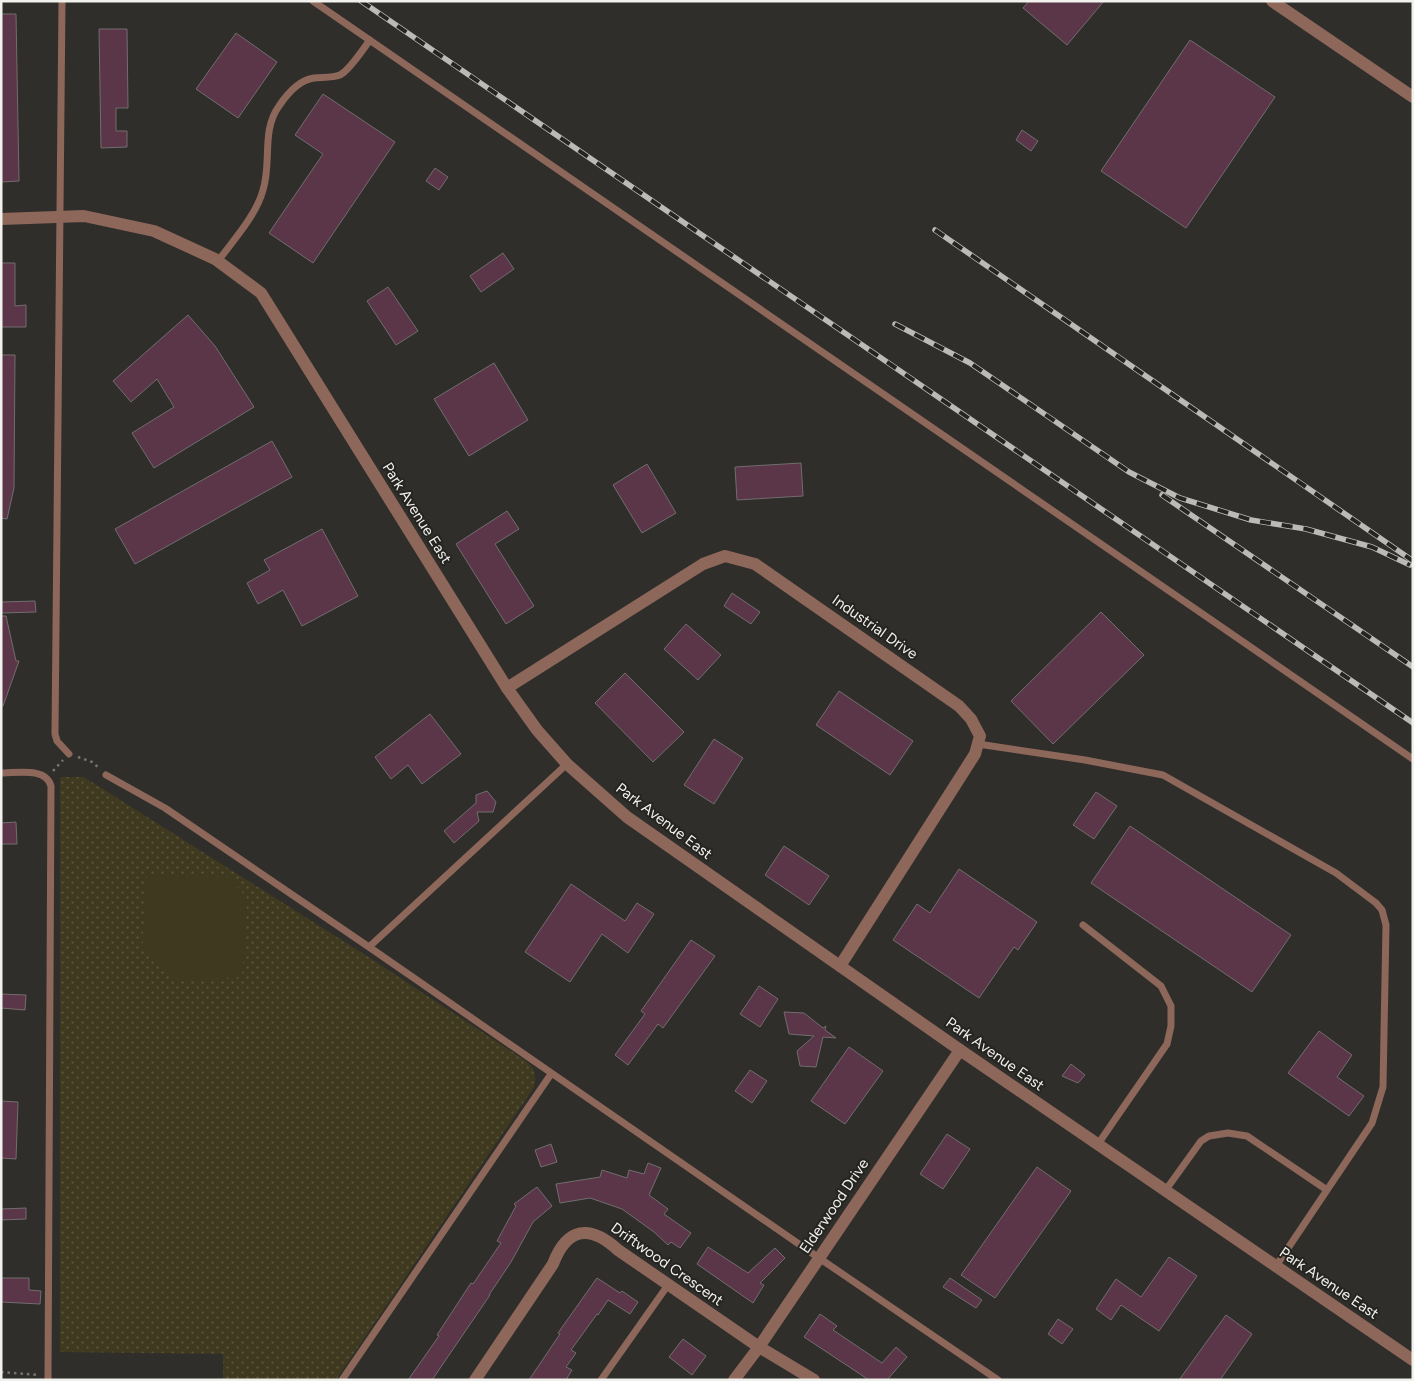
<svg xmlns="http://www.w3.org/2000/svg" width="1414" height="1381" font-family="Figtree,sans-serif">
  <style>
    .green { fill: url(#green-dots) }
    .pitch { fill: #3f391f }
    .building { fill: #5a3648; stroke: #726d6f }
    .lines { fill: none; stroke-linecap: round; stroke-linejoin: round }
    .path { stroke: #767572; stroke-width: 2.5; stroke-dasharray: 2.5 4; stroke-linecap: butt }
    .service { stroke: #8d675a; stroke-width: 7 }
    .minor { stroke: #8d675a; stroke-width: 12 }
    .tertiary { stroke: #8d675a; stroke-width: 12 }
    .rail-casing { stroke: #bbbab7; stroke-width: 5.5 }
    .rail { stroke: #252420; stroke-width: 4; stroke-dasharray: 11; stroke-linecap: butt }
    .labels { text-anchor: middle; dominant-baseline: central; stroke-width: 4; stroke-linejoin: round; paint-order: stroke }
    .street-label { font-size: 15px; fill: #f1f1ee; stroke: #252420 }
  </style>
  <defs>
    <pattern id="green-dots" width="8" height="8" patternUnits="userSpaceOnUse" patternTransform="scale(1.25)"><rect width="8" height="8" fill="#3f391f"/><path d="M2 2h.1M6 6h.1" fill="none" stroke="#5b5640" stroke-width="1.8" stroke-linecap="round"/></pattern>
  </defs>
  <rect width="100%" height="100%" fill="#2f2e2a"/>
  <path class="green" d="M60,777H84L367,956L526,1061C535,1068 537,1076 534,1087L336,1380H223V1354L60,1352Z"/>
  <path class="pitch" d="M147,876L229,877L247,898L242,977L179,980L142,950Z"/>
  <path class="building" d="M1029,1H1104L1067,45L1023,8Z
    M1,14H16L19,181L1,182Z
    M99,29H127L128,108H116V131H127V147L101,148Z
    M236,33L277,62L238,118L196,89Z
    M1190,40L1275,97L1186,228L1101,171Z
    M323,94L395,142L313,263L269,233L323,154L295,135Z
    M1022,130L1038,141L1031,151L1016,140Z
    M435,168L448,177L439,190L426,181Z
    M503,253L514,269L481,292L470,276Z
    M1,263H15V306L26,305V327H1Z
    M388,287L418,331L396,345L367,301Z
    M188,315L215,346L254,407L154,468L132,433L174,407L157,379L131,402L113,381Z
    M1,355H15L14,488L7,519L1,518Z
    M494,363L528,420L469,456L434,399Z
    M272,441L292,477L135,564L115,529Z
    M801,463L803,496L737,500L735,467Z
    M647,464L676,513L642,533L613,485Z
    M507,511L519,529L495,544L534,606L506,624L456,544Z
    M322,529L358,596L302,626L283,590L258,604L247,583L270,570L264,560Z
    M732,593L760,612L751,624L724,606Z
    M35,601L36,612L1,613V602Z
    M1101,612L1144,655L1053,744L1011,701Z
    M1,616H6L16,661H19L3,706H1Z
    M686,624L721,655L698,680L664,649Z
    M625,673L684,732L653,762L595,703Z
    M839,691L913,741L890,775L816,725Z
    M430,714L461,754L422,784L408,765L391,779L375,757Z
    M714,739L743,758L714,804L684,785Z
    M487,791L496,802L493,812H477L479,821L454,843L444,831L476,803V795Z
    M1096,792L1117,806L1094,839L1073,825Z
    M16,822L17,844H1V823Z
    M1130,826L1291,935L1252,992L1091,883Z
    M784,846L829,876L809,905L765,875Z
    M959,869L1037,922L1018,950L1014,947L979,998L893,940L917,904L930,913Z
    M571,884L625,921L637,903L654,914L628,953L602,934L570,982L525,952Z
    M691,940L715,956L663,1028L658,1024L628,1065L615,1055L645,1014L641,1011Z
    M759,986L778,999L760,1027L740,1014Z
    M1,994L26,995L25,1010L1,1008Z
    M784,1012L804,1013L823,1028L826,1026L825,1030L836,1038L823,1037L816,1067L800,1066L797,1051L814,1036L789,1034Z
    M1319,1031L1352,1055L1337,1077L1364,1096L1349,1116L1288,1073Z
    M849,1047L883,1071L845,1124L811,1101Z
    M1071,1064L1085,1075L1078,1083L1062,1076Z
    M750,1070L767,1081L752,1103L735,1091Z
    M1,1101L18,1102L16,1159L1,1158Z
    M947,1134L970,1149L943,1189L920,1174Z
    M551,1144L557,1162L541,1167L535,1150Z
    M648,1163L661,1168L649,1195L668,1209L664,1214L691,1233L680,1248L671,1242L668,1245L654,1232L622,1209L590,1198L560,1203L556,1184L600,1177L602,1170L627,1178L629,1170L644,1174Z
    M1037,1167L1071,1191L995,1298L961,1275Z
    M537,1187L552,1206L533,1222L511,1262L489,1295H490L432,1380H408L439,1336L437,1335L471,1283L473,1284L501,1243L497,1241L516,1206L514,1204Z
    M26,1208V1219L1,1220V1209Z
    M708,1247L748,1273L775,1248L785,1258L760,1283L764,1285L753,1303L697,1264Z
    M1169,1257L1197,1276L1159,1331L1121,1305L1111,1320L1096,1309L1116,1279L1141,1297Z
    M1,1278H29V1290L41,1291L40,1304L1,1302Z
    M597,1278L620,1293L622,1291L638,1302L630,1314L608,1300L598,1315L597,1314L571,1350L576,1353L566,1367L572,1370L566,1380H529L560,1334L558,1333Z
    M950,1278L982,1300L976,1308L943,1287Z
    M820,1314L837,1326L833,1330L882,1363L896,1347L907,1357L887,1380H869L804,1337Z
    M1226,1315L1252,1334L1220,1380H1179Z
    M1058,1319L1073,1329L1062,1344L1048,1334Z
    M683,1339L706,1356L692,1375L669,1357Z"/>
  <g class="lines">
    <path class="path" d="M78,757L92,762L99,768
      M53,771L63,760
      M1,1372L39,1375"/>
    <path class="service" d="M62,1L55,734L57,741L69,754
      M313,1L1413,759
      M218,261C233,241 257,214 263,190C272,162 261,131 279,106C287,94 299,80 314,78C322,77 332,78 340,75C350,70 363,49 370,40
      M978,744L1085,760L1163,775L1336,873L1376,903L1382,910L1386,925L1383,1087L1372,1123L1276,1266
      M567,764L369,947L819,1258L998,1380
      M1,773C17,773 46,767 51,786L48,1380
      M106,775L165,808L369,947
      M1083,925L1161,986L1171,1006V1026L1167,1044L1098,1144
      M1165,1191L1201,1141L1209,1136L1228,1133L1247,1136L1327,1190
      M342,1380L551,1074
      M601,1380L668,1285"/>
    <path class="minor" d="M1272,1L1413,97
      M507,688L703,564L725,556L755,564L959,706L971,719L980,736L975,754L840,966
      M475,1380L553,1264C567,1227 590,1224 618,1250L759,1347L814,1380
      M734,1380L759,1347L960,1050"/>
    <path class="tertiary" d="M1,219L84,216L154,231L215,259L261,293L507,688L537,730L567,764L627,817L960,1050L1413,1360"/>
    <defs>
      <path id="rail" d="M361,1L1413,723
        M935,230L1413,561
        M895,324L970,363L1129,472L1180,498L1251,520L1306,529L1372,547L1410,565
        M1162,495L1413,667"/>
    </defs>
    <use href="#rail" class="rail-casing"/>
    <use href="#rail" class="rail"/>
  </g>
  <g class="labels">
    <g class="street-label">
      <text transform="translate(417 513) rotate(58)">Park Avenue East</text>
      <text transform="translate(875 627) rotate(35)">Industrial Drive</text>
      <text transform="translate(664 821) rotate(37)">Park Avenue East</text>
      <text transform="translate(995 1054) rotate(35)">Park Avenue East</text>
      <text transform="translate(834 1206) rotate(-56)">Elderwood Drive</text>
      <text transform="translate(667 1264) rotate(35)">Driftwood Crescent</text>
      <text transform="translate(1329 1283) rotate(34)">Park Avenue East</text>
    </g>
  </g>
  <rect width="1414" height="1381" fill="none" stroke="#f1f1ee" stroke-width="5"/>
</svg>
